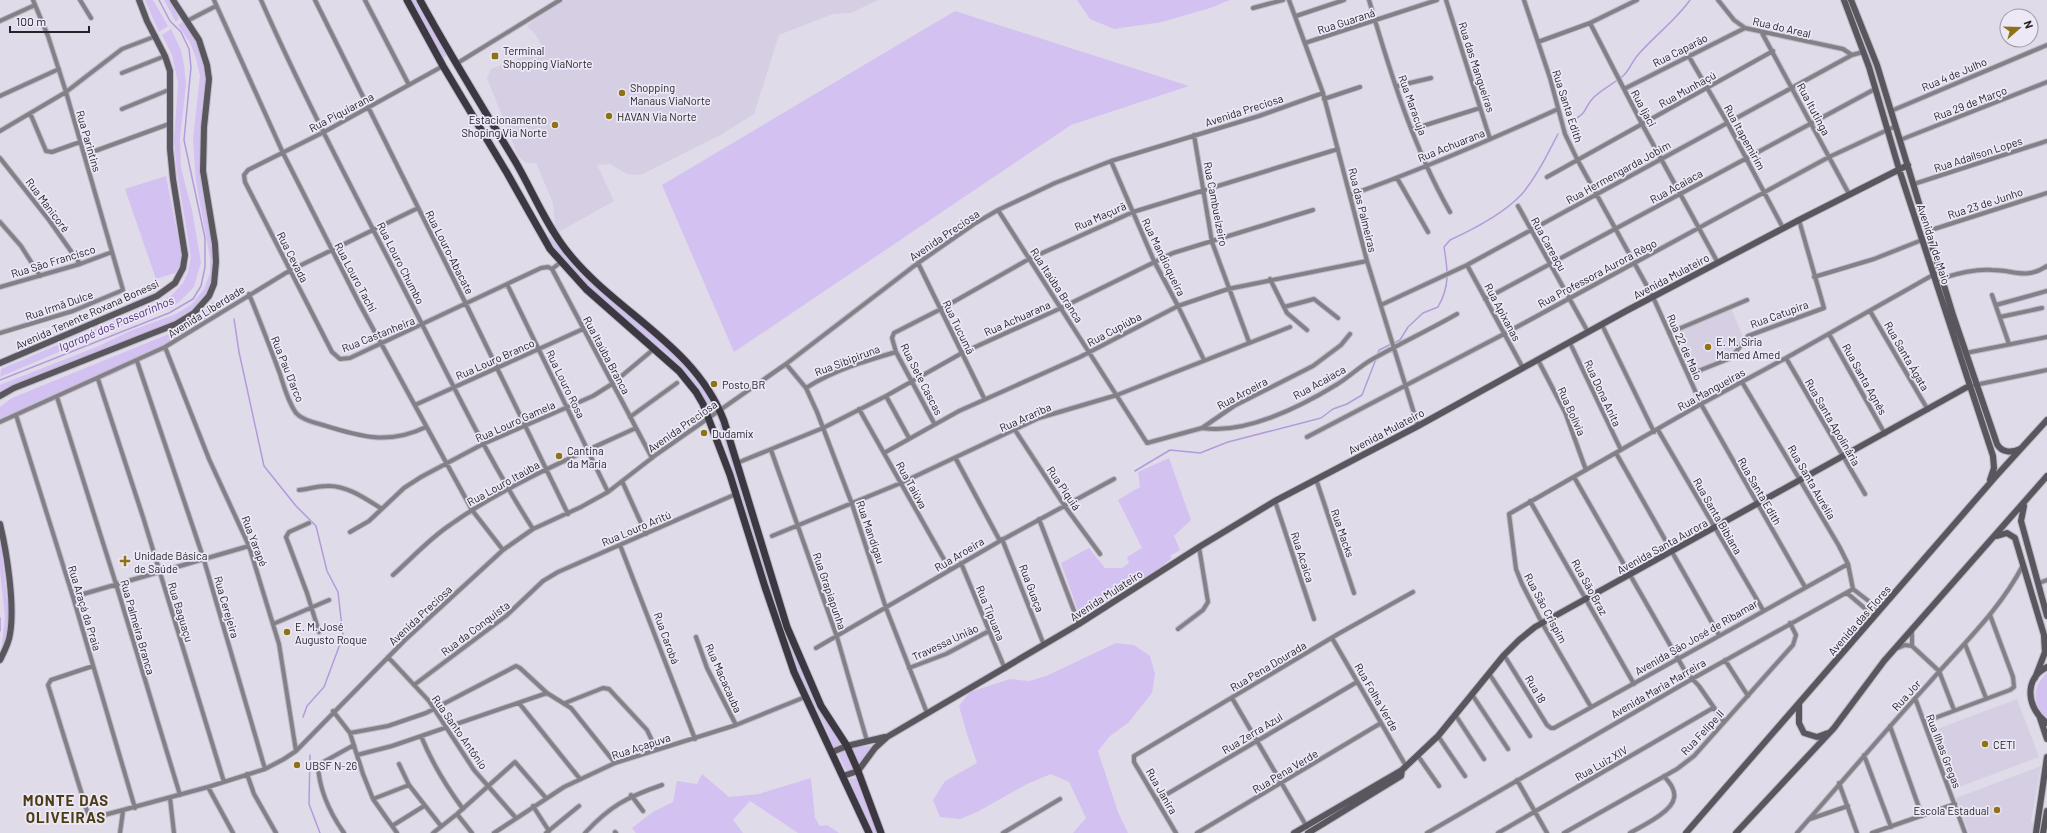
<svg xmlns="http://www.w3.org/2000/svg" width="2047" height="833" font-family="Barlow,sans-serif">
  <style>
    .built { fill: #d6cee3 }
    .green { fill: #d3c1f2 }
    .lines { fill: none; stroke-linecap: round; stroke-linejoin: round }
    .stream { stroke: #b39bdb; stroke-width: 1.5 }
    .street-casing { stroke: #bebac6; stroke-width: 6 }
    .secondary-casing { stroke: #bebac6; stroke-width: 8 }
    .primary-casing { stroke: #bebac6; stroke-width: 9 }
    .street { stroke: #838187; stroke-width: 4 }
    .secondary { stroke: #59565e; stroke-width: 6 }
    .primary { stroke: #3b3841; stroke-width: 7 }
    .poi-dot { fill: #8d7316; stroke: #ede8f6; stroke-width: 1.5 }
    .labels { text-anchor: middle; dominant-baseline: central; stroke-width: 3.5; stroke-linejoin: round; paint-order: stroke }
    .street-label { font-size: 11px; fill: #252328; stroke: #ede8f6 }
    .poi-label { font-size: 11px; fill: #252328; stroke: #ede8f6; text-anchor: start }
    .water-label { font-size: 12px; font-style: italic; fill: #52307c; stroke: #ede8f6 }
    .district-label { font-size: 15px; font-weight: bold; letter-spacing: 1px; fill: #4a3d14; stroke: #ede8f6 }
  </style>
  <rect width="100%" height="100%" fill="#e0dbe9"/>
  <path class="built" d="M565,0H878L851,13L833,14L779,35L754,114L722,134L641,175L627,174L610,164L597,165L614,201L559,232L555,225L553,203L536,163H526L518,156L487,78L491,69L544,49L535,34L527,26L539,15Z
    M1731,308L1743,337L1729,358L1690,373L1674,333Z
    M2017,699L2039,757L1954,789L1932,731Z
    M2041,766L2031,822L2035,823L2033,833H1969L1956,798Z"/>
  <path class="green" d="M145,0H153L168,26L159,32Z
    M164,0H170L179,18L176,22Z
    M411,0H416L447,54L446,56L443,58Z
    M1077,0H1230L1210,8L1162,22L1114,29L1090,19Z
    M955,11L1189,86L1071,125L734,352L662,185Z
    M183,22C191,34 201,47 204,62C212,104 198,147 203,189C206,219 219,249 213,279C210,298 193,311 179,320L0,394V385L2,384L99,346L130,331L176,314L192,304L204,289L210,273V258L196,182L193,139L200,76L196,58L190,43L178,25Z
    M171,29L181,50L184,65L186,84L180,139L181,168L192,210L201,262L194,287L179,302L172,307L127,323L0,377L1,369L170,297L183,283L188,272L191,257L177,172L174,142L178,83L172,55L162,35Z
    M166,176L181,252L180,265L175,273L156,279L125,189Z
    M549,235L579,272L677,357L706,394L713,407L710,408C698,391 688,373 673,359C651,337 547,263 549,235Z
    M213,301L219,312L166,346L114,374L0,421V407L12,398L181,329L197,320Z
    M719,424H722L786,632L801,669L819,707L843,746L834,749L828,733L798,671L783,633Z
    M1169,458L1191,520L1174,536L1180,550L1170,556L1172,558L1164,564V567L1081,619L1061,563L1089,548L1105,568H1122L1129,563L1127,557L1142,548L1118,500L1140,487L1138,472Z
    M0,534L10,626L0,659L5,618L0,571Z
    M1116,643L1134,645L1150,656L1155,674L1152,693L1128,723L1110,736L1098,751L1118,812L1128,833H1073L1086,818L1069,782L1051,774L1027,784L977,812L960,819L940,817L933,800L945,781L977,763L967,734L959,706L970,692L1010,679L1029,681L1046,676Z
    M2047,673V717C2031,705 2033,685 2047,673Z
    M872,746V749L858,764L852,747Z
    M845,750L853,767V770L849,772L845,769L838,753L839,751Z
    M702,774L729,797L759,794L811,778L815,818L820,826L827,825L839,833H798L750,801L733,820L743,833H636L632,828L653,812L673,802L677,781L697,784Z
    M858,777L879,833H874L849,779Z"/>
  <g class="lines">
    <path class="stream" d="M1573,120C1588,113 1583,109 1593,98C1602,89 1613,84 1623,76C1629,71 1632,62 1637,56C1654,36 1675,21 1690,0
      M234,319L239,352L264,466L296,506L316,526L327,571L338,592L343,636L324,687L307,706L303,717
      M1377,356L1379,350L1400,340L1408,327L1423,313L1438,307C1450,286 1448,271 1444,247L1450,240C1474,229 1503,214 1521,195C1536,178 1547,155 1558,134
      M0,380L169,313L193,299L201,286L205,267V238L184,140L191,67L189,49L181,32L170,21L159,0
      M1135,471L1170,450L1200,453L1228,442L1321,418L1333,409L1347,404L1362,395L1376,359
      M0,618V631
      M310,755L309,804L320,833"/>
    <defs>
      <path id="street" d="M80,0L91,18
        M214,0L283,153L359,303L472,510L503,550
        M261,0C305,100 357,198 407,295C448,374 485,454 533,529
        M315,0L466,304L568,514
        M365,0L409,85
        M1289,0L1323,93L1367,261L1418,426
        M1369,0C1390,72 1413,147 1450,212
        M1446,0L1490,139
        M1524,0L1550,78L1565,134L1577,159L1653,297L1701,404L1805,587
        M1718,0L1734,20L1745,28L1843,49L1852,55
        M1253,8L1283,0
        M1296,16L1344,0
        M0,21L35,5
        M187,21L216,6
        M1590,23L1642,124L1718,263
        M1762,33L1849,194
        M1538,42L1590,23L1637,0
        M1305,43L1437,0
        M1688,55L1727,122L1783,228
        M456,64L560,0
        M443,66L324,132L248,170L244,175L245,182L332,352L340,359L350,358L541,268L548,267L552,269L652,458
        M122,73L165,56
        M1397,86L1431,78
        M1624,89L1745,28
        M0,96L59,69
        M1324,99L1360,87
        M122,109L171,89
        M1891,111L2047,45
        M30,113L46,151L52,152L80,142
        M1413,129L1480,108
        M0,131L66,92L122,49L156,36
        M1194,135L1212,242L1249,342
        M1900,140L2047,82
        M84,155L169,124
        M0,158L49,220L80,264
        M1111,161L1154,261L1178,306L1204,360
        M1547,177L1773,51
        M1397,178L1428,232
        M1914,184L2047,141
        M1350,195C1421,170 1490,140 1558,109
        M1518,206L1588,332
        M998,210L1147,443L1202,428L1234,406L1313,366L1341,345L1350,334
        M0,222L21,246L40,276
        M1928,231L2047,193
        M918,263L984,398
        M1467,265L1523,368
        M552,269L561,262
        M1814,277L1874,259L1922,240
        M1943,278C1959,273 1975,269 1992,270C2015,270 2026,280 2047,266
        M1270,279L1287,313L1307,330
        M507,284L608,492
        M0,287L80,264L112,252
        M249,294C260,321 270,347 280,374C284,387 288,402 296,413C302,420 315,423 323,425C361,437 389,445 426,427
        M1992,295L2009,344
        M1485,299L1875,89
        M1381,305L1467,265L1852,55L1863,52
        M1996,305L2047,291
        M1284,307L1314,299L1338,318
        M1870,311L1928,410
        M2000,317L2042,308
        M1602,325L1654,432
        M0,333L73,311L123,290L66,92L48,36L33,0
        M1669,333L1747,300
        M1829,334L1885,434
        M1570,343L1621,450
        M165,347L209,459L249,546L279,644L296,751
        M1966,353L2047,337
        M1786,358L1865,494
        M1538,360L1565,412L1586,470
        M137,361L204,560L265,769
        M786,364L806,388L817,412L852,504L886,608L927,713
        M1688,375L1731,358L1748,336L1824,308L1799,220
        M98,379L143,517L224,782
        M1975,385L2047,370
        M806,388C834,370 865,361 896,352
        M886,396L909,438
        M57,397L116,584L180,795
        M415,405L583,329
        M859,409L950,570
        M16,415L73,597L135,808
        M630,417L677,383
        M0,422L165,347L289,271L418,208
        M934,423L896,352L892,338L894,333L941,309L1029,259L1133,212L1338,149
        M1202,428C1244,435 1300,407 1336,385C1348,378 1359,367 1371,360C1399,344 1429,330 1457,314
        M1015,430L1064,505L1100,554
        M1658,430L1763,610
        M1307,437L1504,334L1829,157L1896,126
        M771,450L837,637L867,741
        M884,453L959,411L1080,357L1178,306L1228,289L1367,261
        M1616,453L1719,635
        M956,459L1000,541
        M737,463L823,428L886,396L962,353L1061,308L1173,253L1313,210
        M1574,477L1685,671L1699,686L1724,722
        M1316,479L1354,593
        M622,481L646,534
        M299,490C308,489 318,486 327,486C347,485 366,499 382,509
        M1275,501L1314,619
        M1530,501L1634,684
        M1039,519L1079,624
        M309,523L289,532L286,537L307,593L319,632
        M350,532L369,521L404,488L421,477L483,444L593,396L612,384L655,348
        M772,536L901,483L1039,418L1117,395L1290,327
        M1002,539L1044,645
        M620,545L695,739
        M961,563L1005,669
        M393,575C411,559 429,539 450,525C504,486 575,456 636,428
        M2039,583L2047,580
        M1853,589L1875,606L1882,607
        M1847,593L1868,611L1869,615L1865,624
        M73,597L249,546
        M273,624L329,600
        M1178,629L1203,610L1208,602L1199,547
        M696,637L707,668L736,725
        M1332,638L1406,766
        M1965,644L1986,698
        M1912,646V631
        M816,648L1000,541L1114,479
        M1898,648L1905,645L1912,646L1939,671L1954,710
        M1504,655L1547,725L1551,728H1554L1848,564
        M388,657L429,701L474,770L516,818
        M1725,660L1748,696
        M93,666L51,680L48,685L88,814L97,817L208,787L265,769L284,759L296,751L405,640L503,550L533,529L581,507L608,492L657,454L786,364L918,263L974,224L998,210L1055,183L1111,161L1259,116L1323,93
        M909,668L946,654L989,631
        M1490,675L1530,736
        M414,685L506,616L543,581L558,572L736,494
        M1473,696L1508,749
        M1232,698L1307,827
        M1915,698L1965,833
        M519,703L580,779
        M565,703L603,688L609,689L647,730L656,749
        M1591,707L1542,623L1522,584L1516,569L1509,514L1701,404L1786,358L1940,271
        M333,711L350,733L363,774L373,799L397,833
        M1456,716L1484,759
        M1924,722L2010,690L2014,687L2013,677L1990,615
        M1890,726L1922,816
        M350,733L388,726L426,713L516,666L520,668L547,693L571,708L615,763
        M421,736C432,763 446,786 463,809
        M1438,736L1465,776
        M357,755L392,746L547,693
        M1864,755L1891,827
        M1418,756L1439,786
        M399,764L409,785L441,826
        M247,774L254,794L276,833
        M1517,780L1547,833
        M1839,783L1857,833
        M208,787L233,833
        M631,795L643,811
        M170,798L174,833
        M373,799L409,785
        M1157,800L1357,682
        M533,806L549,831
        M457,814L472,833
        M1810,819L1848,806
        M392,826L424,806
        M615,832L616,833
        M120,833L123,811
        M344,833C330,813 319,789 318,765L354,745
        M433,833L457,814L515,762L546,798
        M494,833L564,787L615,763L736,725L805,697
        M546,833L579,806
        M585,833C610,806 627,797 662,785
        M1003,833L1060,799
        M1176,833L1134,762V756L1338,634L1413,592
        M1197,833L1381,723
        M1427,833L1692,679L1853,589L1848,564L1839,546L1742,382
        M1498,833L1713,708
        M1564,833L1677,769L1694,756L1793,645L1796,635L1790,623
        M1630,833C1642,826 1672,812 1674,798C1676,790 1669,782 1664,776
        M1797,833C1841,783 1884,732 1929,683C1962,645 2000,610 2023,565
        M1872,833L1955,804"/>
      <path id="secondary" d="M1844,0L1869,67L1899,169L1993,456L1994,468L1990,480
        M1851,0L1877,65L1953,315L1997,444C2002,453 2012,453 2020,449
        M0,363L157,296L175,283L183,268L185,255L173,179L170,149V71L165,56L147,21L139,0
        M0,396L14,388L176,324L194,313L209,296L214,284L216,262L215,244L203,171L204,127L209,79L207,65L199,40L173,0
        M2024,506L2021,521L2047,616
        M0,524C7,553 15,605 10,634C9,643 4,652 0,660
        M1997,536L2007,533L2015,538L2044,635L2045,652L2035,678
        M2047,667C2023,679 2027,709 2047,723
        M1799,704V723L1804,733L1817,737L1828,733
        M2040,718L2047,739
        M832,752L847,746L885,737
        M843,776L858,771L875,748L887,737L1079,624L1199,547L1275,501L1418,426L1626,311L1799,220L1908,165
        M1294,833L1402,770L1438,736L1504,655L1519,640L1535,627L1969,386
        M1308,833L1401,776L1402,770
        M1686,833L1997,475L2047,420
        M1736,833L1834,728L1884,661L2047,476
        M2036,833L2047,757
        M2043,833L2047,811"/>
      <path id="primary" d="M407,0L443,66L507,173L550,249L586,289L679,371L696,392L703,404L730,475L765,587L794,672L869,833
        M420,0C450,55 483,108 515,161C532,190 545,223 566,250C614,312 695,344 724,421L787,627L821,706L847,746L858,771L881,833"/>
    </defs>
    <use href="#street" class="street-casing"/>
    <use href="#secondary" class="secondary-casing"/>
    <use href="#primary" class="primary-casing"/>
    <use href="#street" class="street"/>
    <use href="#secondary" class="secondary"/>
    <use href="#primary" class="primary"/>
  </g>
  <g class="poi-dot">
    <rect x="491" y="52" width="8" height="8" rx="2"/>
    <circle cx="622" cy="93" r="4"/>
    <circle cx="609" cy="116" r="4"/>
    <circle cx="555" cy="125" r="4"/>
    <circle cx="1708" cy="347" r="4"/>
    <circle cx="714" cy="384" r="4"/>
    <circle cx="704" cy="433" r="4"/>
    <circle cx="559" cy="456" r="4"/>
    <path d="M123 555h4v4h4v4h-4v4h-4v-4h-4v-4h4z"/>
    <circle cx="287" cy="632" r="4"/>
    <circle cx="1985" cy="744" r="4"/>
    <circle cx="297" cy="765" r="4"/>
    <circle cx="1997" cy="810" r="4"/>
  </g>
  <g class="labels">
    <g class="street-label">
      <text transform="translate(1346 21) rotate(-18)">Rua Guaraná</text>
      <text transform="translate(1782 27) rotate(13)">Rua do Areal</text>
      <text transform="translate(1680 50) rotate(-27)">Rua Caparão</text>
      <text transform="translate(1477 67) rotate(72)">Rua das Mangueiras</text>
      <text transform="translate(1954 74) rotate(-23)">Rua 4 de Julho</text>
      <text transform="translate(1687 89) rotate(-29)">Rua Munhaçú</text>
      <text transform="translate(1970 103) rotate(-21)">Rua 29 de Março</text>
      <text transform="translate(1413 105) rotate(70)">Rua Maracuja</text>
      <text transform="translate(1568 106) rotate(72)">Rua Santa Edith</text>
      <text transform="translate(1644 108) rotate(62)">Rua Ijaci</text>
      <text transform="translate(1814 109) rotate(62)">Rua Itutinga</text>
      <text transform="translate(1244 110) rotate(-18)">Avenida Preciosa</text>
      <text transform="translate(341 112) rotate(-28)">Rua Piquiarana</text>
      <text transform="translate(1745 137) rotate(61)">Rua Itapemirim</text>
      <text transform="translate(89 141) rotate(74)">Rua Parintins</text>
      <text transform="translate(1451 145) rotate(-22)">Rua Achuarana</text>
      <text transform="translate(1978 154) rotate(-18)">Rua Adaílson Lopes</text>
      <text transform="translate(1618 172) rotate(-29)">Rua Hermengarda Jobim</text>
      <text transform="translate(1676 186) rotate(-29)">Rua Acaiaca</text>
      <text transform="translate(1985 203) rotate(-18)">Rua 23 de Junho</text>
      <text transform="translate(1216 204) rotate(79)">Rua Cambueizeiro</text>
      <text transform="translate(48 205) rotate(53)">Rua Manicoré</text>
      <text transform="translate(1363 210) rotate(76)">Rua das Palmeiras</text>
      <text transform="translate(1100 216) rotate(-24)">Rua Maçurã</text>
      <text transform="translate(944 235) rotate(-34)">Avenida Preciosa</text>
      <text transform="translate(1549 244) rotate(61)">Rua Careaçu</text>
      <text transform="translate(1934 244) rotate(72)">Avenida 7 de Maio</text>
      <text transform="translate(450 252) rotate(63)">Rua Louro-Abacate</text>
      <text transform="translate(293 257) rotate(63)">Rua Cevada</text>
      <text transform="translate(1164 257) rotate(64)">Rua Mandioqueira</text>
      <text transform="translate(53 261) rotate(-17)">Rua São Francisco</text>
      <text transform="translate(401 263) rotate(63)">Rua Louro Chumbo</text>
      <text transform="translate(1597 273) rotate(-28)">Rua Professora Aurora Rêgo</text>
      <text transform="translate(1671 276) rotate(-28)">Avenida Mulateiro</text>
      <text transform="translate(356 277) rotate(62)">Rua Louro Tachi</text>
      <text transform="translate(1057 285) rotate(57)">Rua Itaúba Branca</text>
      <text transform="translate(59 305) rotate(-19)">Rua Irmã Dulce</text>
      <text transform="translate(206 311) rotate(-32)">Avenida Liberdade</text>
      <text transform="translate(1503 312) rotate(62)">Rua Apixanas</text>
      <text transform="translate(87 314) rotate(-24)">Avenida Tenente Roxana Bonessi</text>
      <text transform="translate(1779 314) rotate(-20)">Rua Catupira</text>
      <text transform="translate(1017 318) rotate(-24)">Rua Achuarana</text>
      <text transform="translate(959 327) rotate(64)">Rua Tucumã</text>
      <text transform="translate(1114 329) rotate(-28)">Rua Cupiúba</text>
      <text transform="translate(378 334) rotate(-22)">Rua Castanheira</text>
      <text transform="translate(1685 347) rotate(66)">Rua 22 de Maio</text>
      <text transform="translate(607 355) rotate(62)">Rua Itaúba Branca</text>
      <text transform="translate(1907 356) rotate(60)">Rua Santa Ágata</text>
      <text transform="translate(495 359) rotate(-24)">Rua Louro Branco</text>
      <text transform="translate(847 360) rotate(-21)">Rua Sibipiruna</text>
      <text transform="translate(288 369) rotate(68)">Rua Pau D'arco</text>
      <text transform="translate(922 379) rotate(63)">Rua Sete Cascas</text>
      <text transform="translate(1865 379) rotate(61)">Rua Santa Agnês</text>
      <text transform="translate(1319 382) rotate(-29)">Rua Acaiaca</text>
      <text transform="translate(566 384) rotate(64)">Rua Louro Rosa</text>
      <text transform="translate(1711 389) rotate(-29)">Rua Mangueiras</text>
      <text transform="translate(1242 393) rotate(-28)">Rua Aroeira</text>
      <text transform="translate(1603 393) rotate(65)">Rua Dona Anita</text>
      <text transform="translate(1572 411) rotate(66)">Rua Bolívia</text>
      <text transform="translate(1025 417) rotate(-24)">Rua Arariba</text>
      <text transform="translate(515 421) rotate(-24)">Rua Louro Gamela</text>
      <text transform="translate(1833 422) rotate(60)">Rua Santa Apolinária</text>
      <text transform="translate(682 426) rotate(-35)">Avenida Preciosa</text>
      <text transform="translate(1386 431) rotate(-28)">Avenida Mulateiro</text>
      <text transform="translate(1812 482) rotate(60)">Rua Santa Aurélia</text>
      <text transform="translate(503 483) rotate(-29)">Rua Louro Itaúba</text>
      <text transform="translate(912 485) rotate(61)">Rua Taiúva</text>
      <text transform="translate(1064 488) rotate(56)">Rua Piquiá</text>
      <text transform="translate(1760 491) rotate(60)">Rua Santa Edith</text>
      <text transform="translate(1718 516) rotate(60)">Rua Santa Bibiana</text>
      <text transform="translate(636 528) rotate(-23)">Rua Louro Aritú</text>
      <text transform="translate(871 532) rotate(71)">Rua Mandigau</text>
      <text transform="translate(1343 533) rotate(71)">Rua Macks</text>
      <text transform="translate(255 541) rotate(69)">Rua Yarapé</text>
      <text transform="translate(1662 546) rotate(-29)">Avenida Santa Aurora</text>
      <text transform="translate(959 554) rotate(-31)">Rua Aroeira</text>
      <text transform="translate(1303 557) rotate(72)">Rua Acaica</text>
      <text transform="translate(1590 587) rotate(61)">Rua São Braz</text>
      <text transform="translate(1032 588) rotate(69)">Rua Guaça</text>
      <text transform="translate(830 591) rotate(71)">Rua Grapiapunha</text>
      <text transform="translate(1106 595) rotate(-33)">Avenida Mulateiro</text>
      <text transform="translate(227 607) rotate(74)">Rua Cerejeira</text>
      <text transform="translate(85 608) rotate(73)">Rua Araçá da Praia</text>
      <text transform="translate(1546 608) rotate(62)">Rua São Crispim</text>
      <text transform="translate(181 612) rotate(73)">Rua Baguaçu</text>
      <text transform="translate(991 613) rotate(68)">Rua Tipuana</text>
      <text transform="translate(420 615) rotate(-43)">Avenida Preciosa</text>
      <text transform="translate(1859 620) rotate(-49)">Avenida das Flores</text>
      <text transform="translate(138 627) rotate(74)">Rua Palmeira Branca</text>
      <text transform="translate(475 628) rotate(-37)">Rua da Conquista</text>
      <text transform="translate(1696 637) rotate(-30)">Avenida São José de Ribamar</text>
      <text transform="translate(667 638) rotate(70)">Rua Carobá</text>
      <text transform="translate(945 642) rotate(-25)">Travessa União</text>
      <text transform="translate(1268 666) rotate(-31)">Rua Pena Dourada</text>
      <text transform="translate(724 678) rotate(66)">Rua Macacauba</text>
      <text transform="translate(1658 688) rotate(-30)">Avenida Maria Marreira</text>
      <text transform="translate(1536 689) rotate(60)">Rua 18</text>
      <text transform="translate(1906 695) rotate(-48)">Rua Jor</text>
      <text transform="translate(1377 697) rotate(60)">Rua Folha Verde</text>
      <text transform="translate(460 732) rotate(55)">Rua Santo Antônio</text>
      <text transform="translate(1702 732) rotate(-47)">Rua Felipe II</text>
      <text transform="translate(1252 733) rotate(-31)">Rua Zerra Azul</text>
      <text transform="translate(641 746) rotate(-18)">Rua Açapuva</text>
      <text transform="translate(1944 751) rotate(69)">Rua Ilhas Gregas</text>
      <text transform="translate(1601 763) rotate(-30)">Rua Luiz XIV</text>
      <text transform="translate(1285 771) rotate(-31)">Rua Pena Verde</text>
      <text transform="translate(1162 791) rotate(60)">Rua Janira</text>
    </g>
    <g class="poi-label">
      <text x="503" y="50">Terminal<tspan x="503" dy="13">Shopping ViaNorte</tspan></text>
      <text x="630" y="87">Shopping<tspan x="630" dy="13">Manaus ViaNorte</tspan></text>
      <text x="617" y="116">HAVAN Via Norte</text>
      <text x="547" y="119" text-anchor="end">Estacionamento<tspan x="547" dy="13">Shoping Via Norte</tspan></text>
      <text x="1716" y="341">E. M. Síria<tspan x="1716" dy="13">Mamed Amed</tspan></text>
      <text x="722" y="384">Posto BR</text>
      <text x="712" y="433">Dudamix</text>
      <text x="567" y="450">Cantina<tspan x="567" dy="13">da Maria</tspan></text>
      <text x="134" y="555">Unidade Básica<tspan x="134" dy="13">de Saúde</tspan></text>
      <text x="295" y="626">E. M. José<tspan x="295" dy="13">Augusto Roque</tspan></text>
      <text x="1993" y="744">CETI</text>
      <text x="305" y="765">UBSF N-26</text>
      <text x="1989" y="810" text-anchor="end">Escola Estadual</text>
    </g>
    <g class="water-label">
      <text transform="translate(116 323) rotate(-23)">Igarapé dos Passarinhos</text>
    </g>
    <g class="district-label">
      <text x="66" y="800">MONTE DAS<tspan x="66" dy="17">OLIVEIRAS</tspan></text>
    </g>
  </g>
  <g transform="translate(2019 28) rotate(70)"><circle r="19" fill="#ede8f6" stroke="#9d99a4"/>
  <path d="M0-3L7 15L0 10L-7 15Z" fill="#8d7316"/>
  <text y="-6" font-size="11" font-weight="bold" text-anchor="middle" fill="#252328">N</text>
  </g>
  <path d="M10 26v6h79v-6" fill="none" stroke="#252328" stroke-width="2"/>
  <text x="16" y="26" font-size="12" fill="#252328" stroke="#ede8f6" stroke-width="3" paint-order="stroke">100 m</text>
</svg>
